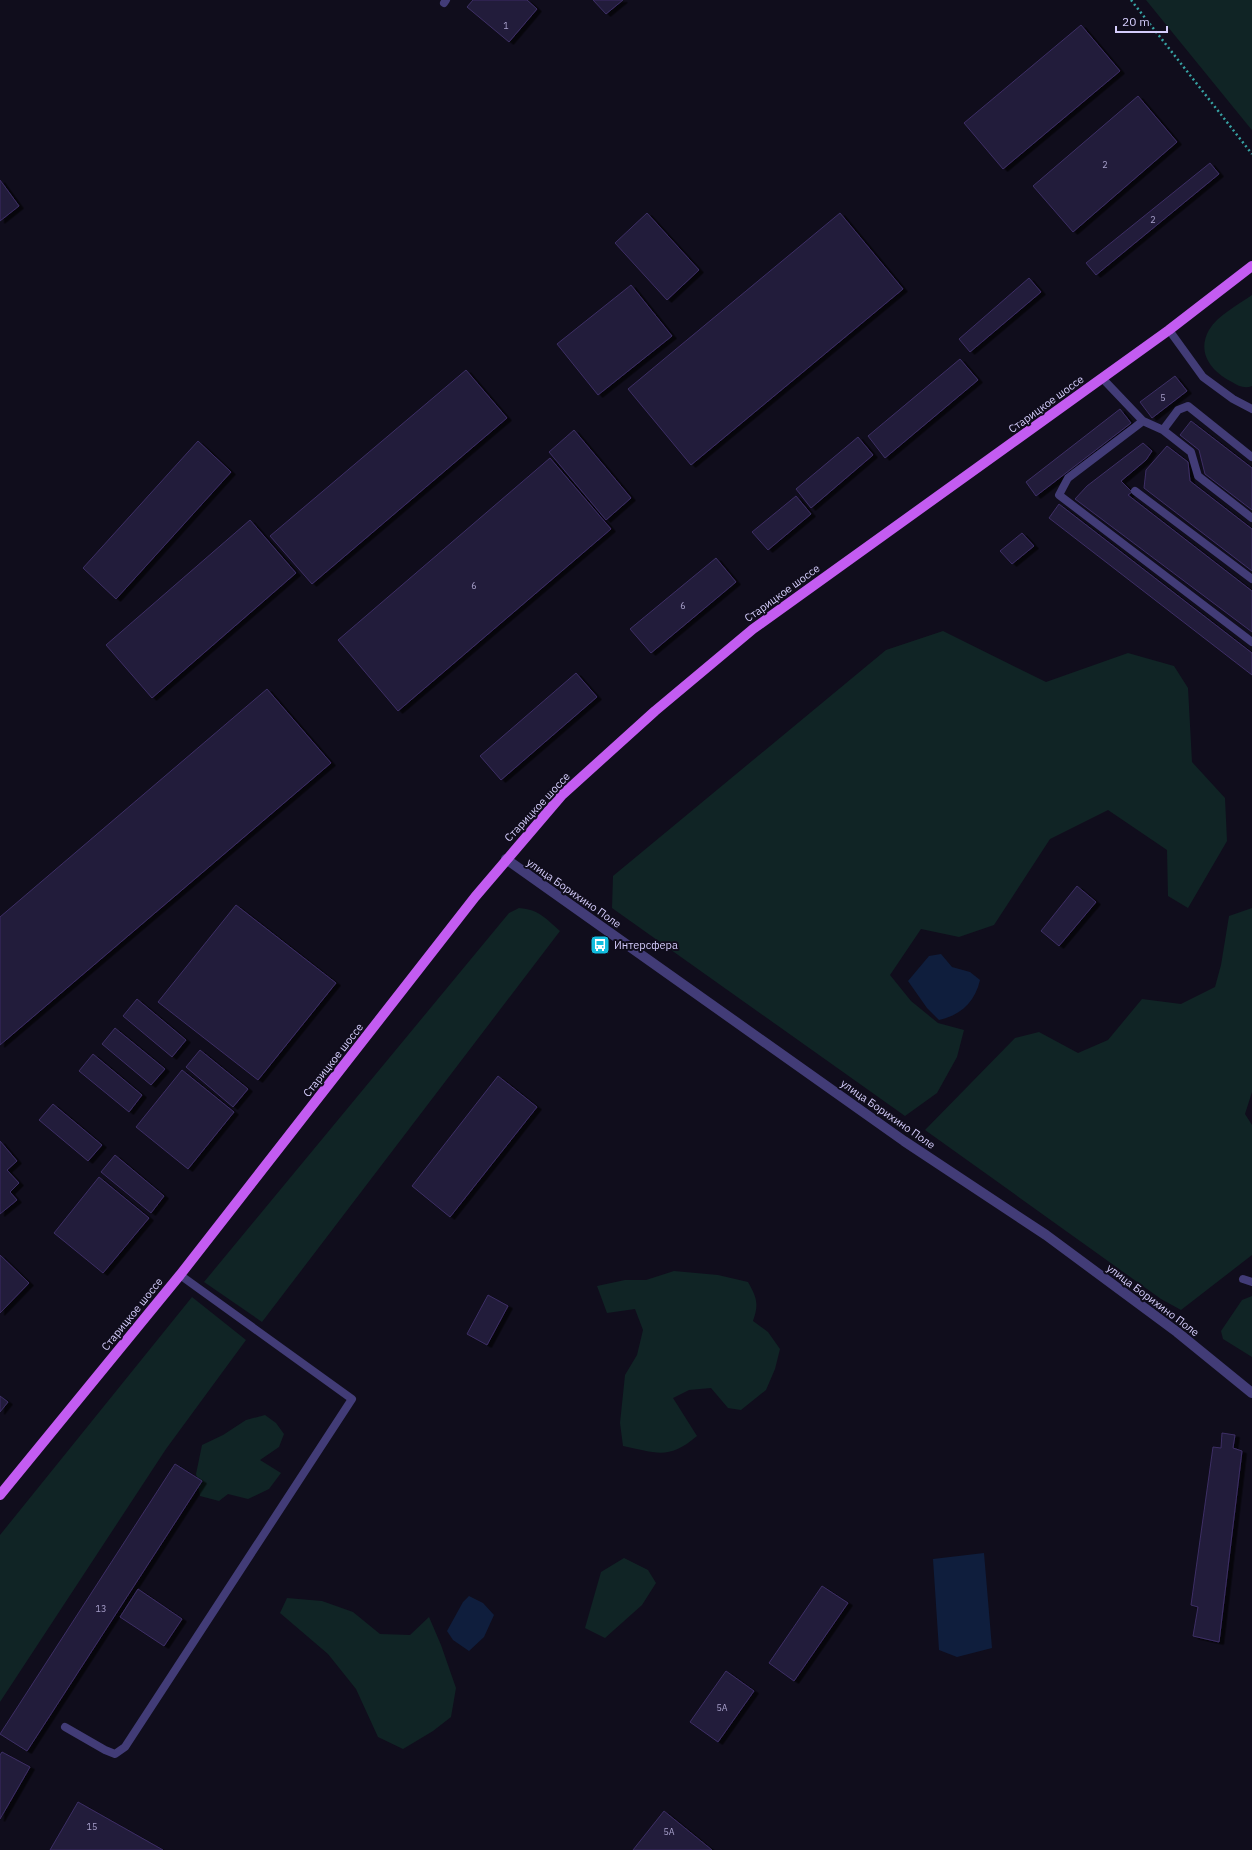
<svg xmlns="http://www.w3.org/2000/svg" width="1252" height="1850" font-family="'IBM Plex Sans',sans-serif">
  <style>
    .green { fill: #102425 }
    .water { fill: #0f1e3d }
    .building { fill: #231b3b; stroke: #3d2f65; filter: url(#shadow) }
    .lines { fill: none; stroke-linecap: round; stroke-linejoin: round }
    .path { stroke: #37a3a4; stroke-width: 2.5; stroke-dasharray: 2 3; stroke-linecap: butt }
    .service { stroke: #423c77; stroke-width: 8 }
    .minor { stroke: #423c77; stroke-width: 10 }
    .primary { stroke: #c35cf1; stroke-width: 10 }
    .labels { text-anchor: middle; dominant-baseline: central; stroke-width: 4; stroke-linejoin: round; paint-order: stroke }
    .number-label { font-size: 9px; fill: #a8a0cb }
    .street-label { font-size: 11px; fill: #d4ccfb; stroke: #100d1c }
    .poi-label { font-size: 11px; fill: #d4ccfb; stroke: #100d1c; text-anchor: start }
  </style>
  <defs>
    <filter id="shadow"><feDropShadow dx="4.5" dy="2.5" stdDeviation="0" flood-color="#0009"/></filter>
  </defs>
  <rect width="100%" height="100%" fill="#100d1c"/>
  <path class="green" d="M1146,0H1252V130L1251,129Z
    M1252,295V386C1245,389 1238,386 1232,382C1212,372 1196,353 1209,330C1218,315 1238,305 1252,295Z
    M943,631L1046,682L1128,653L1174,666L1188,688L1192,762L1225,798L1227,841L1188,908L1168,896L1167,850L1108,810L1050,839L994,925L959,937L921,929L890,975L911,1001L938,1023L964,1030L957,1057L937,1093L905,1116L612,908L613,876L886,650Z
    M519,908C540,910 545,918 560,931L262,1322L204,1282L509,913Z
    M1252,908V1092L1245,1114L1252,1125V1255L1181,1310L1161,1299L925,1130L1015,1038L1039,1032L1078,1053L1108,1040L1142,999L1181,1004L1215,987L1221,965L1229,916Z
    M674,1271L718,1275L748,1282C757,1298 759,1304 753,1321L768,1332L780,1349L775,1369L766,1390L741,1410L728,1408L711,1388L689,1390L673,1398L697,1436C669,1460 657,1453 623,1446L620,1423L625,1375L637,1355L643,1330L635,1309L607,1313L597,1286L625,1280H646Z
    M1252,1296V1357L1223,1339L1221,1331L1242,1300Z
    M192,1297L246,1340L166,1449L0,1702V1535Z
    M265,1415L276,1423L284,1434L279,1447L260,1460L281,1473L269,1489L248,1499L228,1494L219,1501L200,1496L196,1474L202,1445L223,1435L246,1420Z
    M624,1558L648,1570L656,1583L642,1605L605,1638L585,1628L601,1572Z
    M287,1598L322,1601L353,1612L380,1634L410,1635L429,1617L441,1645L456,1688L451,1717L433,1731L403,1749L378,1737L356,1689L328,1654L280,1613Z"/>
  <path class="water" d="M941,954L952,967L970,972L980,980C975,1002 961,1015 939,1020L927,1008L908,981L929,956Z
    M984,1553L992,1648L957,1657L939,1650L933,1559Z
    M469,1596L483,1603L494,1615L484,1637L469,1651L453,1640L447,1631L463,1602Z"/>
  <path class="building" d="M473,0H527L537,9L509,42L467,7Z
    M593,0H623L606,14Z
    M1081,25L1120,71L1003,169L964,123Z
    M1138,96L1177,142L1073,232L1033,186Z
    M1210,163L1219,174L1096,275L1086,263Z
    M0,180L19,206L0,221Z
    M647,213L699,270L667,300L615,243Z
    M840,213L903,289L691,465L628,389Z
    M1029,278L1041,292L970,352L959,339Z
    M631,285L672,336L598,395L557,344Z
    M960,359L978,380L885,458L868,436Z
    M466,370L507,418L312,584L270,536Z
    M1175,376L1187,391L1152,418L1140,402Z
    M1120,409L1131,423L1036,496L1026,482Z
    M1191,421L1252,468V510L1205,474L1199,450L1180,435Z
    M574,430L631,498L606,520L549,452Z
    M858,437L873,455L811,508L796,489Z
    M198,441L231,472L116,599L83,568Z
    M1143,443L1152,451L1146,460L1121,481L1132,492L1128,495L1252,591V632L1075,499L1087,486Z
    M1167,446L1188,462L1190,481L1252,529V571L1144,488L1146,470Z
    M550,458L611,529L398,711L338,640Z
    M796,496L811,514L768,550L752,532Z
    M1059,504L1252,653V675L1049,518Z
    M250,520L296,573L152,698L106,645Z
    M1022,533L1034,546L1012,564L1000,551Z
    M716,558L736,582L651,653L630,629Z
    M576,673L597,697L501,780L480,756Z
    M267,689L331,763L0,1045V917Z
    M1077,886L1096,902L1059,946L1041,931Z
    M236,905L336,983L258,1080L158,1002Z
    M137,999L186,1040L172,1057L123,1016Z
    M115,1028L165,1069L151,1085L102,1044Z
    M200,1050L248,1089L233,1107L186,1067Z
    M93,1054L142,1095L129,1112L79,1071Z
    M182,1070L234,1112L188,1169L136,1127Z
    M498,1076L537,1107L450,1217L412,1186Z
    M53,1104L102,1145L88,1161L39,1120Z
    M0,1141L17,1161L7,1170L19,1183L10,1192L17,1200L0,1214Z
    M115,1155L164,1196L151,1213L101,1172Z
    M99,1177L149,1218L103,1273L54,1233Z
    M0,1255L29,1283L0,1313Z
    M488,1295L508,1306L487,1345L467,1334Z
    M0,1396L8,1402L0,1412Z
    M1222,1433L1235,1435L1233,1448L1242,1451L1219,1642L1193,1636L1198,1607L1191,1605L1213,1447L1221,1448Z
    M175,1464L202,1481L27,1751L0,1734Z
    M822,1586L848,1603L794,1681L769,1663Z
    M138,1589L182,1619L164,1646L120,1617Z
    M726,1671L754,1691L718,1742L690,1722Z
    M2,1752L30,1767L0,1819V1755Z
    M78,1802L163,1850H50Z
    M664,1811L712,1850H633Z"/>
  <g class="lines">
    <path class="path" d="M1131,0L1252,154"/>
    <path class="service" d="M444,3L446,0
      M1169,330L1203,377L1233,399L1252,409
      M1102,378L1143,421L1163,430L1191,452L1198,476L1252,518
      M1143,421L1068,478L1059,495L1252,642
      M1163,430L1178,410L1188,406L1252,457
      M1135,491L1252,579
      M1243,1279L1252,1282
      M65,1727L105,1750L115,1754L125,1747L352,1399L180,1275"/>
    <path class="minor" d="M506,859L904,1141L1046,1235L1177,1332L1252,1393"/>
    <path class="primary" d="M0,1495L180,1275L475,897L562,795L655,711L753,629L1169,330L1252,266"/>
  </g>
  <defs>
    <symbol id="bus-square" viewBox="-11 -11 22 22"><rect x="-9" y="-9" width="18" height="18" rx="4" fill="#13bddf" stroke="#100d1c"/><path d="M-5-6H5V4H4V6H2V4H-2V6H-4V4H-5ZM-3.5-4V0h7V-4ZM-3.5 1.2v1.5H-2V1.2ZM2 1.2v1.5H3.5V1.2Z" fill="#fff"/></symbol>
  </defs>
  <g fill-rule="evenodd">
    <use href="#bus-square" x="589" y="934" width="22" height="22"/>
  </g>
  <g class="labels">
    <g class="number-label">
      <text x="506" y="25">1</text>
      <text x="1105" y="164">2</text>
      <text x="1153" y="219">2</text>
      <text x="1163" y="397">5</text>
      <text x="474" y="585">6</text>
      <text x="683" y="605">6</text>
      <text x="101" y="1608">13</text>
      <text x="722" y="1707">5А</text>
      <text x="92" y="1826">15</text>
      <text x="669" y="1831">5А</text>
    </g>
    <g class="street-label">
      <text transform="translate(1046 404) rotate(-36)">Старицкое шоссе</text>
      <text transform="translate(782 593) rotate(-36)">Старицкое шоссе</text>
      <text transform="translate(537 807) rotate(-47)">Старицкое шоссе</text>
      <text transform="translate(574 893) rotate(35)">улица Борихино Поле</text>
      <text transform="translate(333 1060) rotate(-52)">Старицкое шоссе</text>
      <text transform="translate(888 1114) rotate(35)">улица Борихино Поле</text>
      <text transform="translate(1153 1300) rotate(37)">улица Борихино Поле</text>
      <text transform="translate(132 1314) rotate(-51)">Старицкое шоссе</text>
    </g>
    <g class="poi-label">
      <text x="614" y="945">Интерсфера</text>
    </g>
  </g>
  <path d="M1116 26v6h51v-6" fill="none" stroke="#d4ccfb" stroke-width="2"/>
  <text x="1122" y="26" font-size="12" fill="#d4ccfb" stroke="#100d1c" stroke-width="3" paint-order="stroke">20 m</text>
</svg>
